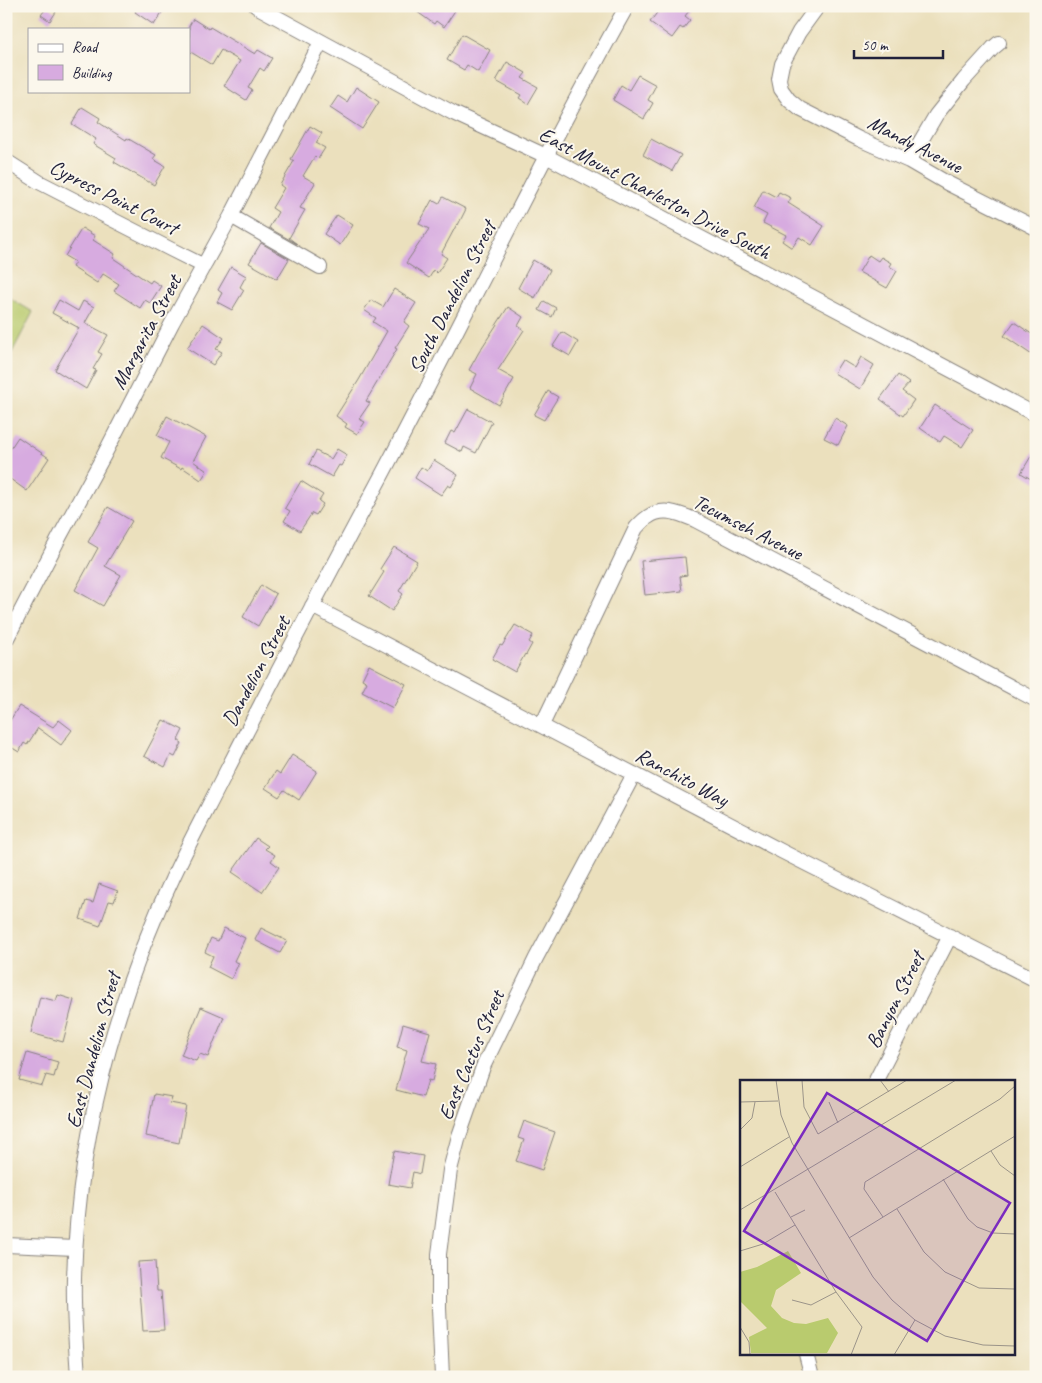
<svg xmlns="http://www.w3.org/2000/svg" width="1042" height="1383" font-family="Caveat,sans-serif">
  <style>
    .green { fill: #b9cb6e; stroke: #6e7654 }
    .building { fill: #d7abe0 }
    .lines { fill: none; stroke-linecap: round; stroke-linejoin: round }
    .minor-casing { stroke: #86817c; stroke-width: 16 }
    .minor { stroke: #fff; stroke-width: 14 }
    .labels { text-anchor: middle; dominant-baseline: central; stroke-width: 4; stroke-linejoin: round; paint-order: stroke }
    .street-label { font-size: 21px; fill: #22223b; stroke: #fbf7ec }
    .inset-road { fill: none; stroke: #9b9489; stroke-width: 1 }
    .view { fill: #7b2cbf; fill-opacity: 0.15; stroke: #7b2cbf; stroke-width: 2.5 }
    .inset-edge { fill: none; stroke: #22223b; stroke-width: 2.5 }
  </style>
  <rect width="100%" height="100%" fill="#fbf7ec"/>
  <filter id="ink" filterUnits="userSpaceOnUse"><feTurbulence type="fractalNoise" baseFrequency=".02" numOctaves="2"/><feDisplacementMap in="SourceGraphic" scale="10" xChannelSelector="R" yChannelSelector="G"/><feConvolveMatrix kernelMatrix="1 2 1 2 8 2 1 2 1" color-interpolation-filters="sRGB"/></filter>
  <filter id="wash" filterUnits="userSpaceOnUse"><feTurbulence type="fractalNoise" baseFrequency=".0096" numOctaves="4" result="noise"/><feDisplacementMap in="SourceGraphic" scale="20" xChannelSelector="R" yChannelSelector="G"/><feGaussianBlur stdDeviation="1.12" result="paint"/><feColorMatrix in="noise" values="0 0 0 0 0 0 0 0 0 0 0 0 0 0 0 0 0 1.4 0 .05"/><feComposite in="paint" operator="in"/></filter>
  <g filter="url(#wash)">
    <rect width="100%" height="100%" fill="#ebe0bd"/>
    <path class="green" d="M6,296L33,312L6,364Z"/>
    <g id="blocks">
      <path class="building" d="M48,6L56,12L50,21L41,15Z
        M139,6H166L154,25L135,12Z
        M409,6H458L444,27L436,21L434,24Z
        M666,6H682L689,11L685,16L690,20L683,29L680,27L672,38L650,22L659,10L662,12Z
        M193,19L209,29L210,27L255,54L258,50L272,58L264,71L260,68L248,88L252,90L246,100L224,86L240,61L221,50L212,65L189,51V26Z
        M462,34L490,50L478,72L467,65L464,70L447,60Z
        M507,62L526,73L522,78L538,87L528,104L519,98L521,95L496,81Z
        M638,75L656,85L648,100L653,103L644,119L613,100L621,85L629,90Z
        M356,87L379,102L362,129L330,108L338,96L347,102Z
        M82,107L100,118L98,122L126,140L127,138L156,155L153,159L165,166L154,185L114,162L116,158L93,144L96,139L72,124Z
        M310,126L322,133L316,143L325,148L318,159L315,156L303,176L315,183L300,208L305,210L289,238L297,244L269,228L278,212L272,208L284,188L280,185L294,161L291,159Z
        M651,139L681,155L672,171L643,155Z
        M763,190L776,197L779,192L791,198L788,203L824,226L812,245L799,237L792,248L782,241L786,235L763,223L767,215L754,208Z
        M443,197L466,209L458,225L457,224L441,254L447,258L437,273L434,270L429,278L406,263L429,229L419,224L432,200L439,204Z
        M337,215L353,225L340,245L324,234Z
        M82,228L95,236L93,240L115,254L113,258L150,283L152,280L161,286L150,303L145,300L140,308L114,291L119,284L103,274L97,283L72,267L75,262L65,256Z
        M261,243L289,259L277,279L249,263Z
        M869,255L878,261L881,257L891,263L889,266L897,271L887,288L859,272Z
        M533,260L550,270L535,298L518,288Z
        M231,267L246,276L240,287L244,290L232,310L217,302L222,293L218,290Z
        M394,289L416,303L404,322L409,326L395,348L397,349L366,401L370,403L359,419L365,422L357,434L345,427L347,424L336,416L359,380L387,331L373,322L376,318L364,310L371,300L383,307Z
        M59,300L78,311L83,301L94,307L85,323L108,335L98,352L102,354L93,369L96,370L86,389L55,370L79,328L52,313Z
        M544,301L556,308L552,317L539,310Z
        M508,307L523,317L518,326L524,330L498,370L514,379L499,405L470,388L477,374L469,370L479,352Z
        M1014,322L1036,337V348L1032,355L1004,336Z
        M203,324L224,338L216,349L222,352L213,365L187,348Z
        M562,332L578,342L570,356L553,346Z
        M861,357L874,365L860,389L834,373L842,360L855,368Z
        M898,375L909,383L902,391L914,400L903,416L880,399Z
        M548,391L558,397L544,420L534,415Z
        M935,405L973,430L962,447L944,436L940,442L920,428Z
        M468,409L492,422L476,453L464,447L462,452L445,443L451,431L455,433Z
        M167,416L206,437L193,461L207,471L201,480L182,467L181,469L161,458L169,442L157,435Z
        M835,418L848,426L838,445L824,438Z
        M18,437L49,458L27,491L6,476V455Z
        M1036,448V482L1021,473Z
        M337,449L347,455L341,466L339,465L332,477L309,464L316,451L331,459Z
        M434,460L458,475L451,487L448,485L441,495L415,478L421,467L427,471Z
        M301,481L323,495L319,501L323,504L316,515L312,513L300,531L284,521L290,511L285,508Z
        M108,507L132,521L105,566L121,575L103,606L75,590L98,548L88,542Z
        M394,547L417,561L399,591L403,594L392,611L369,596L384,572L380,569Z
        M685,557L687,575L680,576L682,591L645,595L641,561Z
        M261,585L276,594L258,626L243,617Z
        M515,625L533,635L529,642L532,644L526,655L525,654L515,672L492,659L500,645L502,646Z
        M369,665L406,684L393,708L362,692L367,682L362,679Z
        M19,706L53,727L59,720L72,730L61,745L38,728L27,745L24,743L19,752L6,744V727Z
        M163,720L183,730L178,740L182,743L175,757L171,755L165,767L144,756Z
        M292,755L317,771L299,800L284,790L279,797L265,788L276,771L280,774Z
        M256,838L268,846L265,849L275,855L271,861L279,867L262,892L232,872Z
        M99,884L118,891L114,902L109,901L100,926L80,919L86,901L93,903Z
        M224,928L245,938L234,961L239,963L231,979L208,967L213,956L205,952L211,938L218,941Z
        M261,928L287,941L280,953L255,940Z
        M58,995L74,1000L63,1042L31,1033L40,997L56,1001Z
        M201,1007L224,1017L208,1057L200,1054L196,1061L181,1055Z
        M403,1024L430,1032L422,1061L436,1064L432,1081L428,1080L423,1097L396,1090L407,1050L397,1047Z
        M27,1053L58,1062L54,1077L46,1075L42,1086L19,1080Z
        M154,1094L172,1097L170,1103L186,1106L179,1143L146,1136Z
        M524,1121L555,1132L542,1170L516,1161L524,1140L518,1138Z
        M394,1151L423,1156L420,1174L413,1172L410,1188L388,1184Z
        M155,1261L157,1291H161L164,1330L143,1331L138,1262Z"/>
    </g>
  </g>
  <g filter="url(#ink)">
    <use href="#blocks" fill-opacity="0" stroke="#86817c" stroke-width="1"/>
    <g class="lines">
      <defs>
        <path id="minor" d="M256,6L453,113L546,156L1036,415
          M818,6L799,32L782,64L779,79L781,89L789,100L800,109L859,139L909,161L947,183L1036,228
          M6,161L39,182L172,250L204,266
          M909,161L936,115L964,80L993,48L999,43
          M231,216L320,267
          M312,606L783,852L1036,980
          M6,640L60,536L103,457L172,323L231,216L321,42
          M542,725L636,528C639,525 643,520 648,517C663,506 680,514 695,520L1036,700
          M875,1082L950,936
          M6,1245L75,1248
          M806,1354L812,1377
          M78,1377C76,1344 73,1312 74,1279C76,1202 88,1124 109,1049C126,989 148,929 175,873C191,839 209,806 226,772C277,672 330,572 383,473C465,318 541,159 627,6
          M442,1377L439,1308V1254L450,1170L459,1136L483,1067L536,958L634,774"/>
      </defs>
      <use href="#minor" class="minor-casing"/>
      <use href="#minor" class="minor"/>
    </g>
  </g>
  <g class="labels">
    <g class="street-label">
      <text transform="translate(915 144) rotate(27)">Mandy Avenue</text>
      <text transform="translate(655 193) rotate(28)">East Mount Charleston Drive South</text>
      <text transform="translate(114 197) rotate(27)">Cypress Point Court</text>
      <text transform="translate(452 297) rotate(-63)">South Dandelion Street</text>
      <text transform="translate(146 332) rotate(-62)">Margarita Street</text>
      <text transform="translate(748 527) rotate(27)">Tecumseh Avenue</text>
      <text transform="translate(256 671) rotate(-62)">Dandelion Street</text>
      <text transform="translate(682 777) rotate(28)">Ranchito Way</text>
      <text transform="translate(895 1000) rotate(-63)">Banyon Street</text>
      <text transform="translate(93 1050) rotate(-75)">East Dandelion Street</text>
      <text transform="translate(471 1055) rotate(-67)">East Cactus Street</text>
    </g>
  </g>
  <g transform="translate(740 1080)">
    <rect width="275" height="275" fill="#ebe0bd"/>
    <path d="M48,171L61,193L36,210L31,226L42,238L54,243L66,244L88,238L98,253L87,273H11L9,257L27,248L0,221V192L17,187Z" fill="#b9cb6e"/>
    <path class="inset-road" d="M36,0L41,35L52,63L133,197L152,220L175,240L205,256L243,265L275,266M62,0L64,27L78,54L167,0M140,0L149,12M0,22L38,21M89,22L98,43M0,50L12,38L15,22M251,71L260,85L275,96M0,87L49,57M203,99L228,139L237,147L253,153L275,154M35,112L96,212L122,247L111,275M157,129L184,172L205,192L239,208L275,209M0,130L216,0M51,137L65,130M143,137L124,109L125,102L260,19L275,6M109,158L275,56M0,171L23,164L55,145M52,220L71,225L96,212M0,247L9,262L10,275M154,275L175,240"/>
    <path class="view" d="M87,13L270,123L187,261L4,151Z"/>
    <rect width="275" height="275" class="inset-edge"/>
  </g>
  <rect width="1042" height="1383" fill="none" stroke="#fbf7ec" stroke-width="25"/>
  <rect x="28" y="28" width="162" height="65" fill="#fbf7ec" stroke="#a4a2a5"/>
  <rect x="38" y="44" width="25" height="8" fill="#ffffff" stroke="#a4a2a5"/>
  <text x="72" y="52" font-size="15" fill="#22223b">Road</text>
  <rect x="38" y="65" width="25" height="15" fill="#d7abe0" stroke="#a4a2a5"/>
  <text x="72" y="78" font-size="15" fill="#22223b">Building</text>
  <path d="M854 50v8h89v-8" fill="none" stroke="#22223b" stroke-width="2.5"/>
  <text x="862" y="50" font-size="15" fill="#22223b" stroke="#fbf7ec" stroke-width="4" paint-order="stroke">50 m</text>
</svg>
